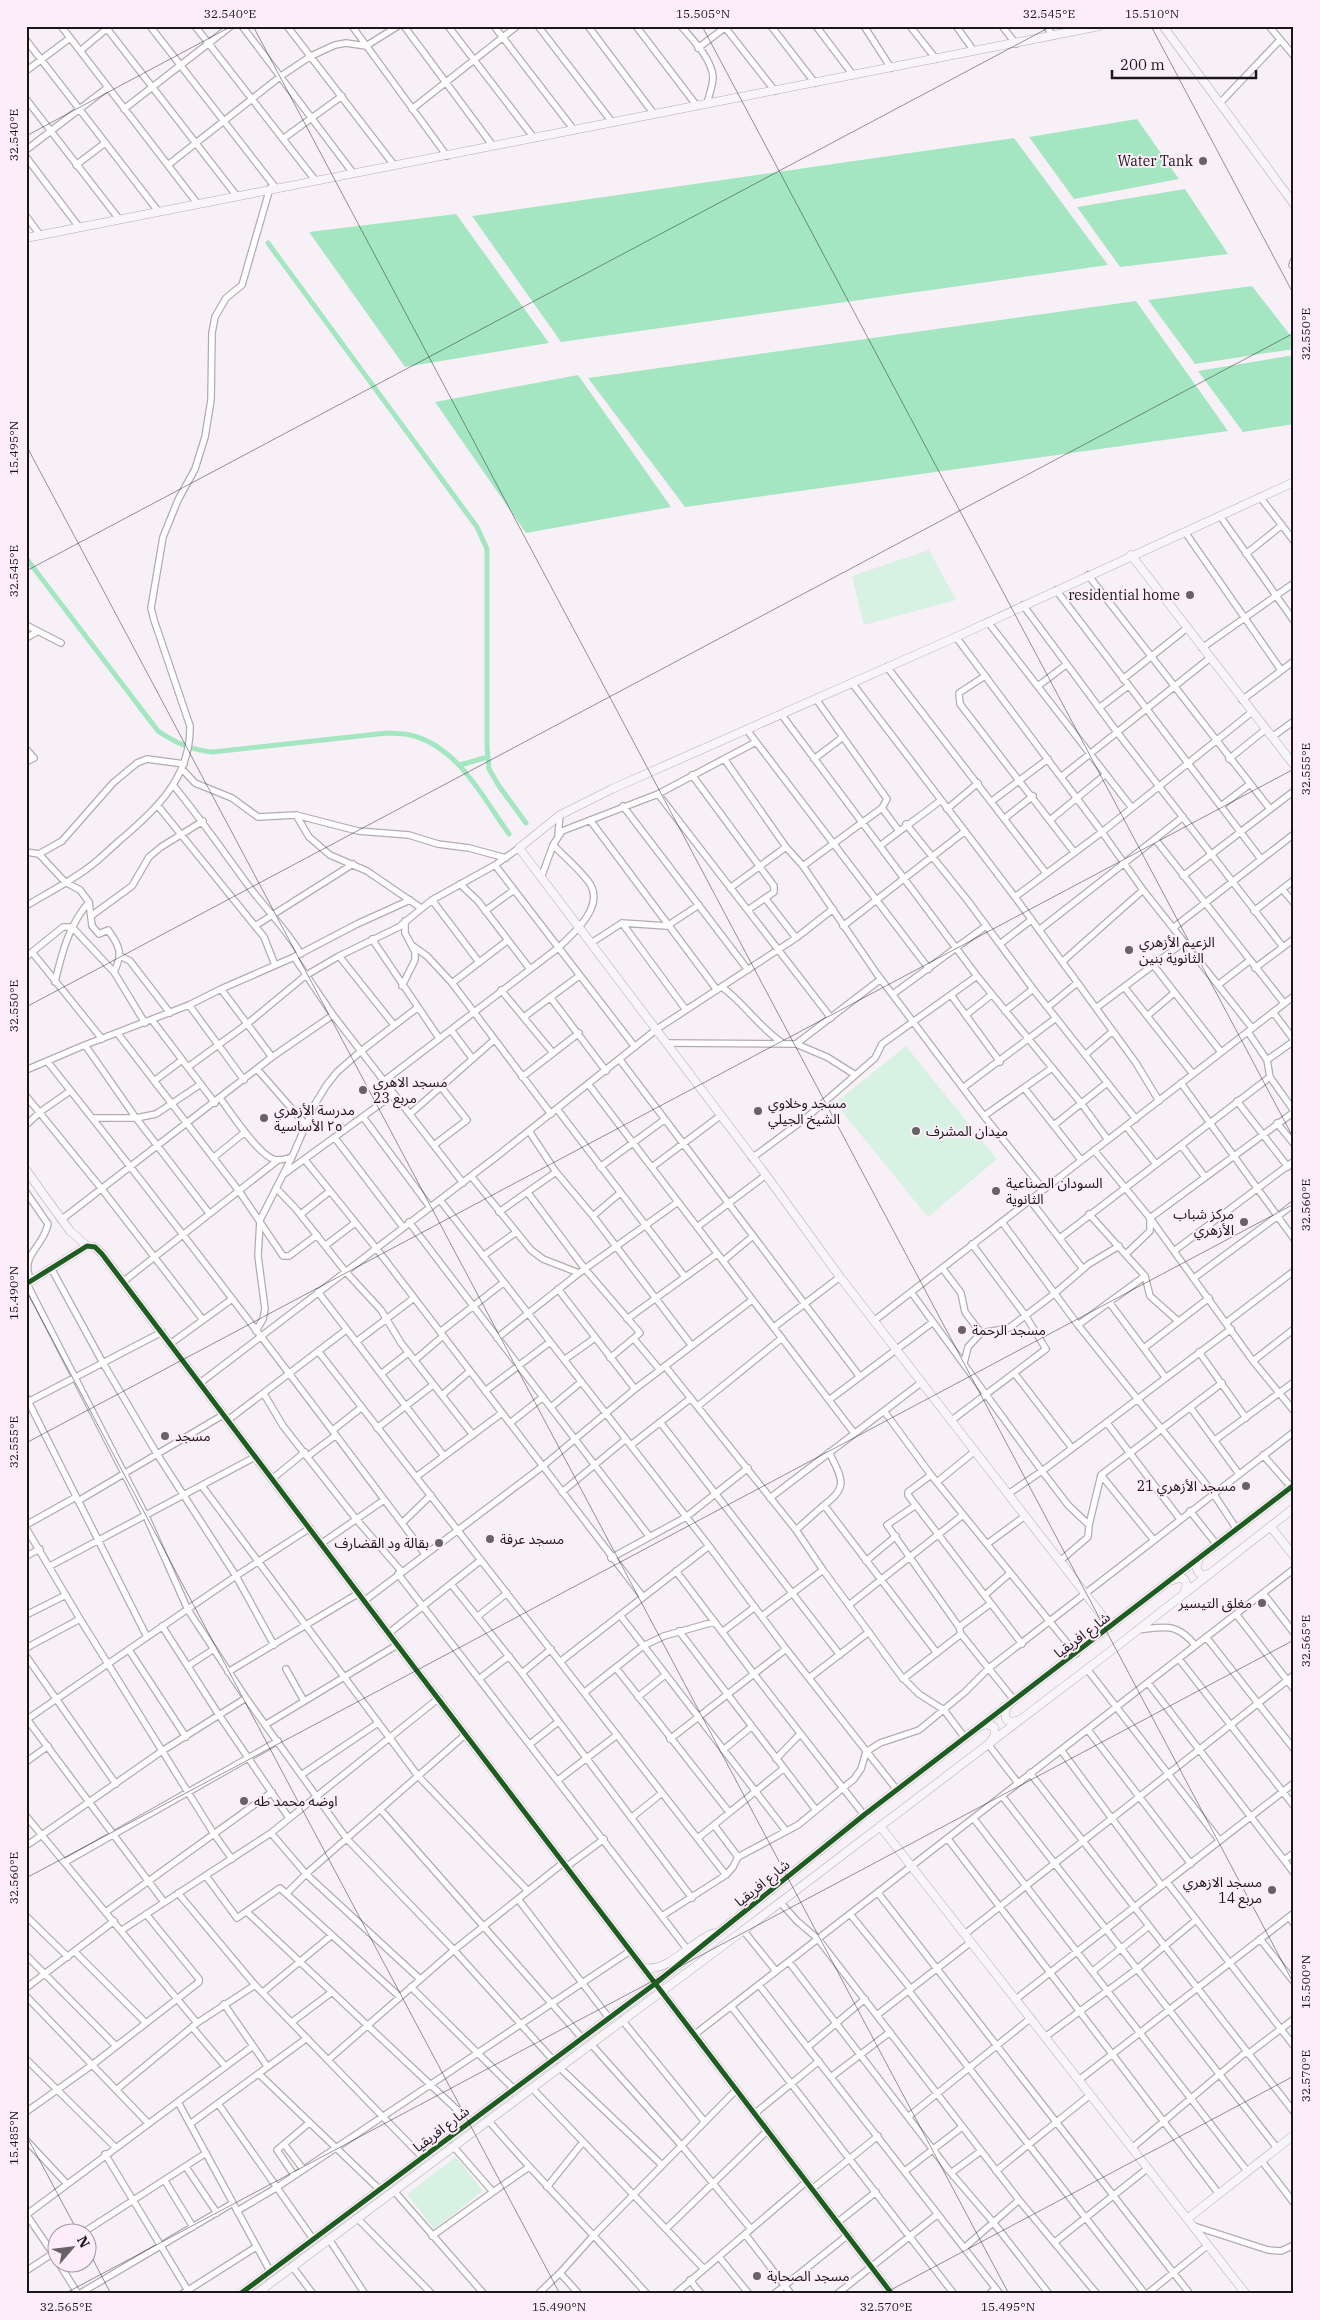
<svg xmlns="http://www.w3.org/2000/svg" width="1320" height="2320" font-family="'IBM Plex Serif','Noto Sans Arabic',serif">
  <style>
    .green { fill: #d7f1e2 }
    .water { fill: #a5e6c2 }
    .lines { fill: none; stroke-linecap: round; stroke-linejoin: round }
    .canal { stroke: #a5e6c2; stroke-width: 5 }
    .street-casing { stroke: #b2acb1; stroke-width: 8 }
    .secondary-casing { stroke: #b2acb1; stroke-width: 9 }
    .street { stroke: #fefdfe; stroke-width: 5.5 }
    .secondary { stroke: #f8f5f8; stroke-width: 8 }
    .cycleway-casing { stroke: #fcedf9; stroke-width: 8 }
    .cycleway { stroke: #1b5e20; stroke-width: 5 }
    .ticks { fill: none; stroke: #1b161a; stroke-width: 1; stroke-opacity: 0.45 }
    .poi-dot { fill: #686267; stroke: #fcedf9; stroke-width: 2 }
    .labels { text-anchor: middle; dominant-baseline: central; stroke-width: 4; stroke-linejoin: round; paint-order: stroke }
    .poi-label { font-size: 14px; fill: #1b161a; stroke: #fcedf9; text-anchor: start }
    .street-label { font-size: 14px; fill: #1b161a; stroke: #fcedf9 }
    .neatline { fill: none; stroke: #1b161a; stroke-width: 2 }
    .ticks-label { font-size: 12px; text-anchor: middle; fill: #1b161a }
  </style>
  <rect width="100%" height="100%" fill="#f8f0f7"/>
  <path class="green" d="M929,550L956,600L864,625L852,576Z
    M906,1046L997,1159L928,1217L835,1103Z
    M456,2157L483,2191L434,2229L407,2194Z"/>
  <path class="water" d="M1137,119L1179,179L1074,199L1029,137Z
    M1014,138L1108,265L561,342L472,216Z
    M1185,189L1228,254L1120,267L1077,207Z
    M456,214L549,343L405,367L309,232Z
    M1252,286L1294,340V349L1195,364L1148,300Z
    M1136,301L1228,431L685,507L588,378Z
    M1294,355V424L1243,432L1198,371Z
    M578,375L671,507L526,533L435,402Z"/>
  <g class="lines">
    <path class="canal" d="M268,243L477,527L487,549V748L489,769L499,786L526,823
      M26,558L158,731C176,743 191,750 213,752L387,733C394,734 403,733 410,735C458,746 483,798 509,834
      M460,765L488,757"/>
    <defs>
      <path id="street" d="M61,26L197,203
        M105,26L236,195
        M150,26L275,187
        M195,26L315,180
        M242,26L353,173
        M287,26L394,165
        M352,26L447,156
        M404,26L493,146
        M448,26L534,138
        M494,26L574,130
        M538,26L612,122
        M588,26L654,114
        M636,26L697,106
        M681,26C692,39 712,59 713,77C713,85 709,95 707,104
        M724,26L775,91
        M771,26L815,83
        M816,26L853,75
        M864,26L891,68
        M910,26L936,59
        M956,26L974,51
        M1002,26L1016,44
        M1046,26L1053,36
        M1269,26L1294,56
        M26,40L158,211
        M698,48L727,26
        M80,51L110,26
        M26,71L70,38
        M26,99L119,219
        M1220,103L1280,40
        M124,109L231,26
        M412,109L517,26
        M284,138L342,96
        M26,150L107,88
        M26,157L79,227
        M76,165L105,143
        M168,165L281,76L311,56L335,45L346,43L366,46L398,26
        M26,216L40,235
        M1294,260L1292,265L1294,267
        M1260,497L1294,541
        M1220,516L1294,621
        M1185,532L1281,670
        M1246,554L1282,525
        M1088,575L1270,809
        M1056,590L1261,859
        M1023,605L1117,732L1283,947
        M988,622L1132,808
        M26,625L61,643
        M956,637L1102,832L1143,890L1252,1028
        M26,638L37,632
        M1202,648L1294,583
        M887,667L1046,873
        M985,676L959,693L960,704L1074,852
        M1123,679L1187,628
        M852,683L1015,897L1136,1063L1159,1101
        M1038,686L1067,664
        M1242,700L1294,661
        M1099,708L1128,686
        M781,714L977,976L1081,1103L1108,1140
        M747,730L929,969
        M1272,737L1294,721
        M26,749L34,758L26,762
        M814,759L843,737
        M1229,759L1266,729
        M725,760L786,847L803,866L877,974L984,1116L1043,1189
        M182,769L195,783L232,798L258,817L296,815L358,831L409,835L438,844L469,848L506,858
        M692,775L774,886V892L748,910
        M1061,777L1210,658
        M173,785C202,820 227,857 254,893C270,913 287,931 301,954
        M658,794L831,1018
        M992,801L1048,759
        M158,806L264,937L275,965
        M623,806L748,970
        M1221,806L1250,784
        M882,808L899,831
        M947,809L978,783
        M296,815L309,837L330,855L367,871L421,908
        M1005,818L1033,796
        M590,820L717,990
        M1050,820L1106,774
        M906,824L968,901L1033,989L1136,1119
        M558,835L560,815
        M1155,839L1284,1003
        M880,846C900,830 921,816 941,800
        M26,852L39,854L65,882L80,890L89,902L92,926L99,934L108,930C120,946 123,954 114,972
        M39,854L62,841L113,783L137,763L147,759L184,764
        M495,865L635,1047
        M803,866L882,808L887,799L816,699
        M1183,876L1294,791
        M541,878L553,845L562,831L658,794L756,742
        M460,884L478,901L530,969
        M730,888L786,847
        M1282,889L1294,903
        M1015,897L1102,832L1252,712
        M765,898L796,938
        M432,900L479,962
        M26,906C46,894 69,882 88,868C99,860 109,850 119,841C156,810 191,777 190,726L154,620L151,608L163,537L178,500L195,469L205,437L211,400L212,333L215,317L226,298L242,285L270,188
        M485,911L514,890
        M1254,911L1294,880
        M91,916L132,886L149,857L161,847L203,821
        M622,923L686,1010
        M255,926L353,864
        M843,926L964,832
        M1173,928L1294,834
        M1039,930L1183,817
        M372,939L439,1038
        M591,943L622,923L667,926L699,905
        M1000,944L1031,920
        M413,946L427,956L452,983L551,1114
        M32,952L102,1039
        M120,956L130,961L170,1013
        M339,956L394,1025
        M26,957L63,927H72L114,972L145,1023
        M294,957L333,1015L463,1183
        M1062,962L1143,890
        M1154,966L1221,1052
        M1255,968L1294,939
        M55,982C62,952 69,925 89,902
        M452,983L507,941
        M1218,985L1249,961
        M402,986L415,960V952L405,933V921
        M722,987C744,1003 758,1026 781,1042
        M1125,988L1193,1074
        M221,989L272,1057
        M501,990L553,1053
        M893,994L986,926
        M951,995L1000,1062
        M550,997L606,1071
        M189,1005L244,1080
        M1048,1007L1077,983
        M1096,1008L1184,942
        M1005,1011L1033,989
        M1273,1012L1294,1040
        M966,1015L991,995
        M1147,1016L1174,993
        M524,1017L579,976
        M152,1020L215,1103
        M451,1030L472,1058
        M1248,1032L1267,1060L1270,1077L1294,1111
        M118,1034L239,1191L283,1256H289L317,1235
        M667,1043L796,1044L827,1057L854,1074
        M796,1044L881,979
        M85,1045L136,1118L209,1213
        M1085,1055L1113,1031
        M620,1060L860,1377
        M1267,1060L1294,1041
        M47,1061C176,1223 301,1388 425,1554
        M188,1067L247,1024L305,976L339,956L399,927L432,900L495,865L519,848
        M257,1069L306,1125
        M26,1070L85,1045L189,1005L221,989L294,957L357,924L410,900
        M522,1077L579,1033
        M154,1081L182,1060
        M384,1081L558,948C574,933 607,905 588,881C578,868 565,857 553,845
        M1181,1083L1294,1239
        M589,1085L854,1433
        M964,1087L1056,1018
        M1025,1089L1081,1160
        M26,1096L101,1188L203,1320
        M220,1098C230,1112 258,1154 273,1159C279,1161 286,1159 292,1157
        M1237,1101L1288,1167
        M557,1109L685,1277
        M410,1114L494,1040
        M984,1116L1052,1068
        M363,1117L430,1207
        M93,1118H136L156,1114L201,1084
        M1277,1123L1294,1144
        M26,1125L40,1112L70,1091
        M1054,1125L1107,1083
        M1126,1126L1156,1164
        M529,1131L556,1172L593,1216L692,1346
        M335,1138L403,1227
        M434,1145L467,1120L441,1087
        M1181,1145L1205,1177
        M1094,1150L1150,1218L1253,1361L1294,1411
        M213,1158L245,1132
        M752,1158L806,1118L875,1058L882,1044L977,976
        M305,1160L376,1248L643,1597
        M600,1167L664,1120
        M652,1167L720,1116
        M284,1174L394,1094
        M471,1176L531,1250L543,1259L579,1273
        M276,1188L296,1209L345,1271L381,1310L401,1343L473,1435
        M26,1192L48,1224C43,1248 19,1255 31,1281
        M528,1193L585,1269L640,1333L610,1358
        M440,1200L709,1546L786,1649L897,1790
        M1030,1200L1083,1269
        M499,1212L556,1172
        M301,1214L330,1191
        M1089,1214L1145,1276L1150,1296L1178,1321
        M593,1216L620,1193
        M61,1220L272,1057L333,1015
        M409,1222L649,1536
        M1002,1222L1078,1325L1213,1493L1236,1528
        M697,1227L766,1175
        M1060,1238L1270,1077
        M326,1245L355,1223
        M1174,1251L1294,1161
        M1126,1254L1150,1231V1218L1294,1112
        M483,1256L515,1233
        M723,1261L753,1236
        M51,1268L103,1363L157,1454L236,1576L274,1645
        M943,1269L961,1293L965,1312L981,1333
        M1194,1278L1294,1204
        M124,1281L278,1160
        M27,1284L146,1516L188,1610L246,1698L347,1839L454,1950L553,2060
        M558,1289L635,1389
        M318,1292L444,1456
        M911,1292L1042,1471L1068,1505L1089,1525L1088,1537L1060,1561
        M1109,1302L1166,1378
        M627,1319L717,1254
        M875,1320L1294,996
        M1227,1322L1294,1271
        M1078,1325L1145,1276
        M774,1327L840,1277
        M256,1331L263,1319L265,1309L258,1256L260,1220L292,1157L315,1104L326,1086L337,1072L361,1051L417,1008
        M440,1332L503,1283
        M497,1338L579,1273L678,1202
        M634,1339L660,1370
        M356,1342L414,1298
        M170,1344L232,1299
        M1144,1348L1209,1298
        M318,1351L726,1875
        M1199,1352L1246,1418
        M415,1360L443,1336
        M564,1360L595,1338
        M1253,1361L1294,1329
        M964,1363L968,1347L981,1333L1009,1328L1054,1294L1089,1264L1119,1246
        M665,1366L796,1530L823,1570L901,1676L919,1694L944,1710L965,1738
        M381,1374L408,1353
        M1015,1374L1072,1448
        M200,1383L496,1157L657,1029L796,938L833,909
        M485,1391L550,1342
        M264,1394L283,1426L356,1519L402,1572
        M442,1395L470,1371
        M26,1397L147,1637
        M829,1400L933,1322
        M26,1403L162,1332
        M698,1406L782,1338
        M551,1407L581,1382
        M1190,1407L1239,1474
        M884,1411L931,1475L1076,1654
        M228,1420L346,1330
        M952,1420L1046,1349L1025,1315L972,1244
        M660,1422L840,1655
        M510,1423L543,1397
        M1107,1423L1180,1519
        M377,1428L433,1385
        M333,1430L362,1407
        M1215,1440L1294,1382
        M631,1445L691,1398
        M829,1452C841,1477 850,1487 824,1505L937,1653
        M1263,1455L1291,1487
        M308,1456L336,1435
        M931,1475L908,1492V1495L1022,1644
        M1101,1475L1153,1539
        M416,1477L502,1413
        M272,1479L305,1452
        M937,1482L975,1451
        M202,1486L418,1776L528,1891
        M562,1492L626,1439
        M1008,1494L1042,1471L1231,1329
        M770,1498L922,1382
        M78,1501L223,1415
        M916,1505L887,1525L959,1627
        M1190,1511L1217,1545
        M402,1523L431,1495
        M26,1525L76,1497
        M1089,1525L1101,1475L1222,1383
        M26,1528L80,1619L214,1834L232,1859
        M796,1530L824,1505
        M322,1543L384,1500
        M987,1544L1025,1516
        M26,1556L40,1549
        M611,1558L686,1517L748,1468
        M866,1561L896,1536
        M50,1566L255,1457
        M676,1571L754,1674L864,1815
        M398,1574L687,1949
        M451,1584L522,1673L692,1898
        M1263,1593L1294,1633
        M985,1595L1009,1574
        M364,1601L543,1466L635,1389L752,1300
        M849,1605L963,1515
        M1236,1614L1294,1689
        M26,1615L66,1595
        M620,1615L786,1831
        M762,1616L823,1570
        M477,1617L507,1593
        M162,1626L219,1715L289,1818
        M1137,1630C1165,1627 1176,1622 1195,1645
        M679,1631L816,1810
        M722,1632L755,1607
        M389,1633L481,1560
        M961,1634L1014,1700
        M1206,1637L1294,1749
        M26,1648L80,1619
        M129,1650L186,1737
        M26,1656L116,1784
        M1179,1659L1294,1806
        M561,1661L709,1546
        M188,1666L214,1649
        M616,1668L729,1812
        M286,1669L304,1701
        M1087,1669L1220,1841
        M228,1672L359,1593
        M522,1673L551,1649
        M809,1678L869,1632
        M479,1679L509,1656
        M903,1679L961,1634L959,1627L990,1604
        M1148,1683L1294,1873
        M585,1692L643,1646L664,1636L714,1622
        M638,1697L665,1675
        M26,1718L164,1902
        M26,1720L236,1576L310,1528
        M265,1725L397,1645
        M1088,1730L1191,1864
        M670,1739L786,1649
        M530,1744L558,1722
        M988,1744L1018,1783
        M723,1750L751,1727
        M1061,1750L1162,1886
        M776,1759L800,1734
        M26,1762L48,1746
        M1030,1773L1294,2112
        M301,1775L378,1723
        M558,1780L617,1735
        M1002,1796L1277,2148
        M380,1809L582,2038
        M26,1816L197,2023
        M631,1818L662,1793
        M974,1819L1247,2171
        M714,1825L738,1857
        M271,1833L306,1874L420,1979
        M698,1838L783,1769
        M948,1839L1219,2194
        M26,1846L162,1751L246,1698
        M1284,1860L1294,1853
        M65,1862L278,1741
        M566,1867L604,1839
        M206,1876L237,1918L280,1888L400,1997
        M1167,1882L1294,2046
        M178,1893L255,1985L422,2157
        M287,1893L306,1874L466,1734
        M878,1893L1190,2294
        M518,1899L609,2018
        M780,1902L797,1921L818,1939L1019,2200L1097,2294
        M107,1911L272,1792
        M247,1912L470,2122
        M850,1914L911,1989
        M26,1916L68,1957
        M662,1916L726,1875L733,1867L738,1857L798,1825L854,1779L861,1769L866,1752L880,1743L919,1730L965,1692L989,1668L1294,1432
        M1289,1917L1294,1924
        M122,1930L271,1833L439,1698
        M743,1930L776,1971
        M965,1934L1294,1675
        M1260,1939L1294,1982
        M75,1952L146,2023
        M26,1955L116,2046
        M789,1962L951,2173L993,2222L1049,2294
        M1093,1971L1149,1926
        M759,1985L1000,2294
        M411,1987L514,2089
        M26,1988L114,1921
        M909,1991L1145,2294
        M263,1992L332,1935
        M26,1996L148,2123
        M1016,1999L1294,1783
        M224,2004L267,2066
        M731,2006L954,2294
        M877,2015L971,1942
        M622,2020L705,2122
        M292,2022L332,1992
        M192,2027L225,2066
        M694,2035L1294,1569
        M1045,2037L1137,1969L1196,1920
        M591,2044L681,2145L751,2229
        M808,2047L865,1999
        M1248,2054L1294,2019
        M26,2059L115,2147
        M328,2060L454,1950L563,1863
        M559,2067L662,2165
        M259,2074L379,2189
        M831,2077L890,2032
        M1079,2080L1294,1913
        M532,2088L704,2269
        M116,2090L197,2023L255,1985
        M178,2102L270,2271
        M219,2105L313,2239
        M26,2112L92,2065L199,1982V1979L146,1914
        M754,2114L819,2061
        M908,2117L1031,2018
        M488,2120C539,2180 595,2235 647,2294
        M190,2124L307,2038
        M26,2140L67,2184
        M284,2144L303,2169
        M453,2146L493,2192L529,2167
        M1132,2148L1246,2052
        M105,2154L190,2294
        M1261,2160L1294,2203
        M186,2167L217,2213
        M905,2171L962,2127
        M996,2171L1090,2095
        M951,2173L981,2151
        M294,2175L277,2150L309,2123
        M165,2181L193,2227
        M547,2187L583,2142
        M812,2189L878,2136
        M394,2191L484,2294
        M237,2211L276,2188L630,1951
        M26,2214L58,2261
        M26,2215L253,2046
        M357,2218L432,2294
        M838,2222L876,2192
        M1194,2226L1268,2250L1281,2251L1294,2245
        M667,2228L767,2131
        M84,2232L206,2153
        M745,2234L791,2294
        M432,2236L493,2192
        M329,2239L365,2294
        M1055,2242L1148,2168
        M964,2248L1019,2200
        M719,2257L749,2294
        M58,2262L78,2294
        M292,2266L313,2294
        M26,2271L58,2250
        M560,2273L579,2294
        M690,2280L701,2294
        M79,2294L233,2203
        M182,2294L256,2247
        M538,2294L560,2273L594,2235L736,2090
        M675,2294L806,2182
        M774,2294L848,2235
        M837,2294L938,2214
        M989,2294L995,2289
        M1147,2294L1208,2245"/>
      <path id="secondary" d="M1163,26L1294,204
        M26,238L1100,26
        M1131,555L1294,765
        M26,1170L70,1231L87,1246
        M26,1284L87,1246L95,1247L102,1254L414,1667L892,2294
        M1270,1526L1294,1556
        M1199,1559C1196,1566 1195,1571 1202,1575L1209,1574
        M1173,1580L1179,1578L1184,1579L1187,1585L1184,1593
        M1111,1627L840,1277L766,1175L519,848L560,815L612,789L956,637L1294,482
        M1008,1706L1005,1711L1006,1719L1011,1722L1019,1720
        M981,1726L987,1724L994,1727L995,1735L991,1741
        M880,1826L1246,2294
        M644,1968C670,1972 691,1941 714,1933
        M1187,2219L1294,2135
        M240,2294L656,1983L864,1815L1294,1485
        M256,2294L740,1933L1116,1647L1294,1508"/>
    </defs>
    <use href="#street" class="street-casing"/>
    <use href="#secondary" class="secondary-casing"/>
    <use href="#street" class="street"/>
    <use href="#secondary" class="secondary"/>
    <defs>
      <path id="cycleway" d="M26,1284L87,1246L95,1247L102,1254L414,1667L892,2294
        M240,2294L656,1983L864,1815L1294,1485"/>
    </defs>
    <use href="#cycleway" class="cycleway-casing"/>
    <use href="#cycleway" class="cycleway"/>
  </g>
  <path class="ticks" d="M253,26L1294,1984M702,26L1294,1139M1151,26L1294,295M26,136L232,26M26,445L1009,2294M26,571L1052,26M26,1007L1294,333M26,1290L560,2294M26,1443L1294,769M26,1878L1294,1204M26,2135L78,2232M88,2250L111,2294M64,2294L1294,1640M883,2294L1294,2076"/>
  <g class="poi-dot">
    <circle cx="1203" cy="161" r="5"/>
    <circle cx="1190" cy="595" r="5"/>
    <circle cx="1129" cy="950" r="5"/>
    <circle cx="363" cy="1090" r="5"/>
    <circle cx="758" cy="1111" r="5"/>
    <circle cx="264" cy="1118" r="5"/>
    <circle cx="916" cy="1131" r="5"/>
    <circle cx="996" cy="1191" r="5"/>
    <circle cx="1244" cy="1222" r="5"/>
    <circle cx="962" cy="1330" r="5"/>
    <circle cx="165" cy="1436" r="5"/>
    <circle cx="1246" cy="1486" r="5"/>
    <circle cx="490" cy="1539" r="5"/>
    <circle cx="439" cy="1543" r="5"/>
    <circle cx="1262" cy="1603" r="5"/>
    <circle cx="244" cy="1801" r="5"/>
    <circle cx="1272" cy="1890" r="5"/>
    <circle cx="757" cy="2276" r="5"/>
  </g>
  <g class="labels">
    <g class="poi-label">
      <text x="1193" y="161" text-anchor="end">Water Tank</text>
      <text x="1180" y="595" text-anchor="end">residential home</text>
      <text x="1139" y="942">الزعيم الأزهري<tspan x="1139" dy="16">الثانوية بنين</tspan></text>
      <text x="373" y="1082">مسجد الاهري<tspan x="373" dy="16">مربع 23</tspan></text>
      <text x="768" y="1103">مسجد وخلاوي<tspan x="768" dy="16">الشيخ الجيلي</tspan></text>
      <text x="274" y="1110">مدرسة الأزهري<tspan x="274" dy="16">٢٥ الأساسية</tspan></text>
      <text x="926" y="1131">ميدان المشرف</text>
      <text x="1006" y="1183">السودان الصناعية<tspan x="1006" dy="16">الثانوية</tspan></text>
      <text x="1234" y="1214" text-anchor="end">مركز شباب<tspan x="1234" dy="16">الأزهري</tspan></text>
      <text x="972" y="1330">مسجد الرحمة</text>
      <text x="175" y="1436">مسجد</text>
      <text x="1236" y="1486" text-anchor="end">مسجد الأزهري 21</text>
      <text x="500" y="1539">مسجد عرفة</text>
      <text x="429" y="1543" text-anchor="end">بقالة ود القضارف</text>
      <text x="1252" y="1603" text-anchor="end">مغلق التيسير</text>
      <text x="254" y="1801">اوضه محمد طه</text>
      <text x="1262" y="1882" text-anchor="end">مسجد الازهري<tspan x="1262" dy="16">مربع 14</tspan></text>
      <text x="767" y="2276">مسجد الصحابة</text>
    </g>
    <g class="street-label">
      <text transform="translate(1082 1635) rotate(-37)">شارع افريقيا</text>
      <text transform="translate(762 1883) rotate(-39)">شارع افريقيا</text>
      <text transform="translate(441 2129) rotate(-37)">شارع افريقيا</text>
    </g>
  </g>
  <rect width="1320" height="2320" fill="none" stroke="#fcedf9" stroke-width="55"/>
  <g transform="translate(72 2248) rotate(62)"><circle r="24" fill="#fcedf9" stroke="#a297a0"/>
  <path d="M0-4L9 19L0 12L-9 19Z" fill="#686267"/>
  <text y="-8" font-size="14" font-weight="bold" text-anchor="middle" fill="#1b161a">N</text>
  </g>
  <path d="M1112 70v8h144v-8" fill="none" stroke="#1b161a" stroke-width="2.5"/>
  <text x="1120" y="70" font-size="15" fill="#1b161a" stroke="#fcedf9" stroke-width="4" paint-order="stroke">200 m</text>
  <rect x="28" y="28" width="1264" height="2264" class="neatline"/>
  <g class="ticks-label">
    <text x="230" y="18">32.540°E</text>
    <text x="703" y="18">15.505°N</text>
    <text x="1049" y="18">32.545°E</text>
    <text x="1152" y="18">15.510°N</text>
    <text transform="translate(14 135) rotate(-90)" y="4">32.540°E</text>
    <text transform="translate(1306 334) rotate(-90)" y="4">32.550°E</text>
    <text transform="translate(14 448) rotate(-90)" y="4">15.495°N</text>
    <text transform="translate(14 571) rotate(-90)" y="4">32.545°E</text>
    <text transform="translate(1306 769) rotate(-90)" y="4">32.555°E</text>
    <text transform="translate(14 1006) rotate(-90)" y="4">32.550°E</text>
    <text transform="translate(1306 1205) rotate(-90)" y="4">32.560°E</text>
    <text transform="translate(14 1293) rotate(-90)" y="4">15.490°N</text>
    <text transform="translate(14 1442) rotate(-90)" y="4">32.555°E</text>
    <text transform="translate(1306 1641) rotate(-90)" y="4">32.565°E</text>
    <text transform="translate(14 1878) rotate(-90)" y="4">32.560°E</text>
    <text transform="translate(1306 1982) rotate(-90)" y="4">15.500°N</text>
    <text transform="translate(1306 2076) rotate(-90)" y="4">32.570°E</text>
    <text transform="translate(14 2138) rotate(-90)" y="4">15.485°N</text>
    <text x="66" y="2311">32.565°E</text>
    <text x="559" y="2311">15.490°N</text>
    <text x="886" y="2311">32.570°E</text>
    <text x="1008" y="2311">15.495°N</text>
  </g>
</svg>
